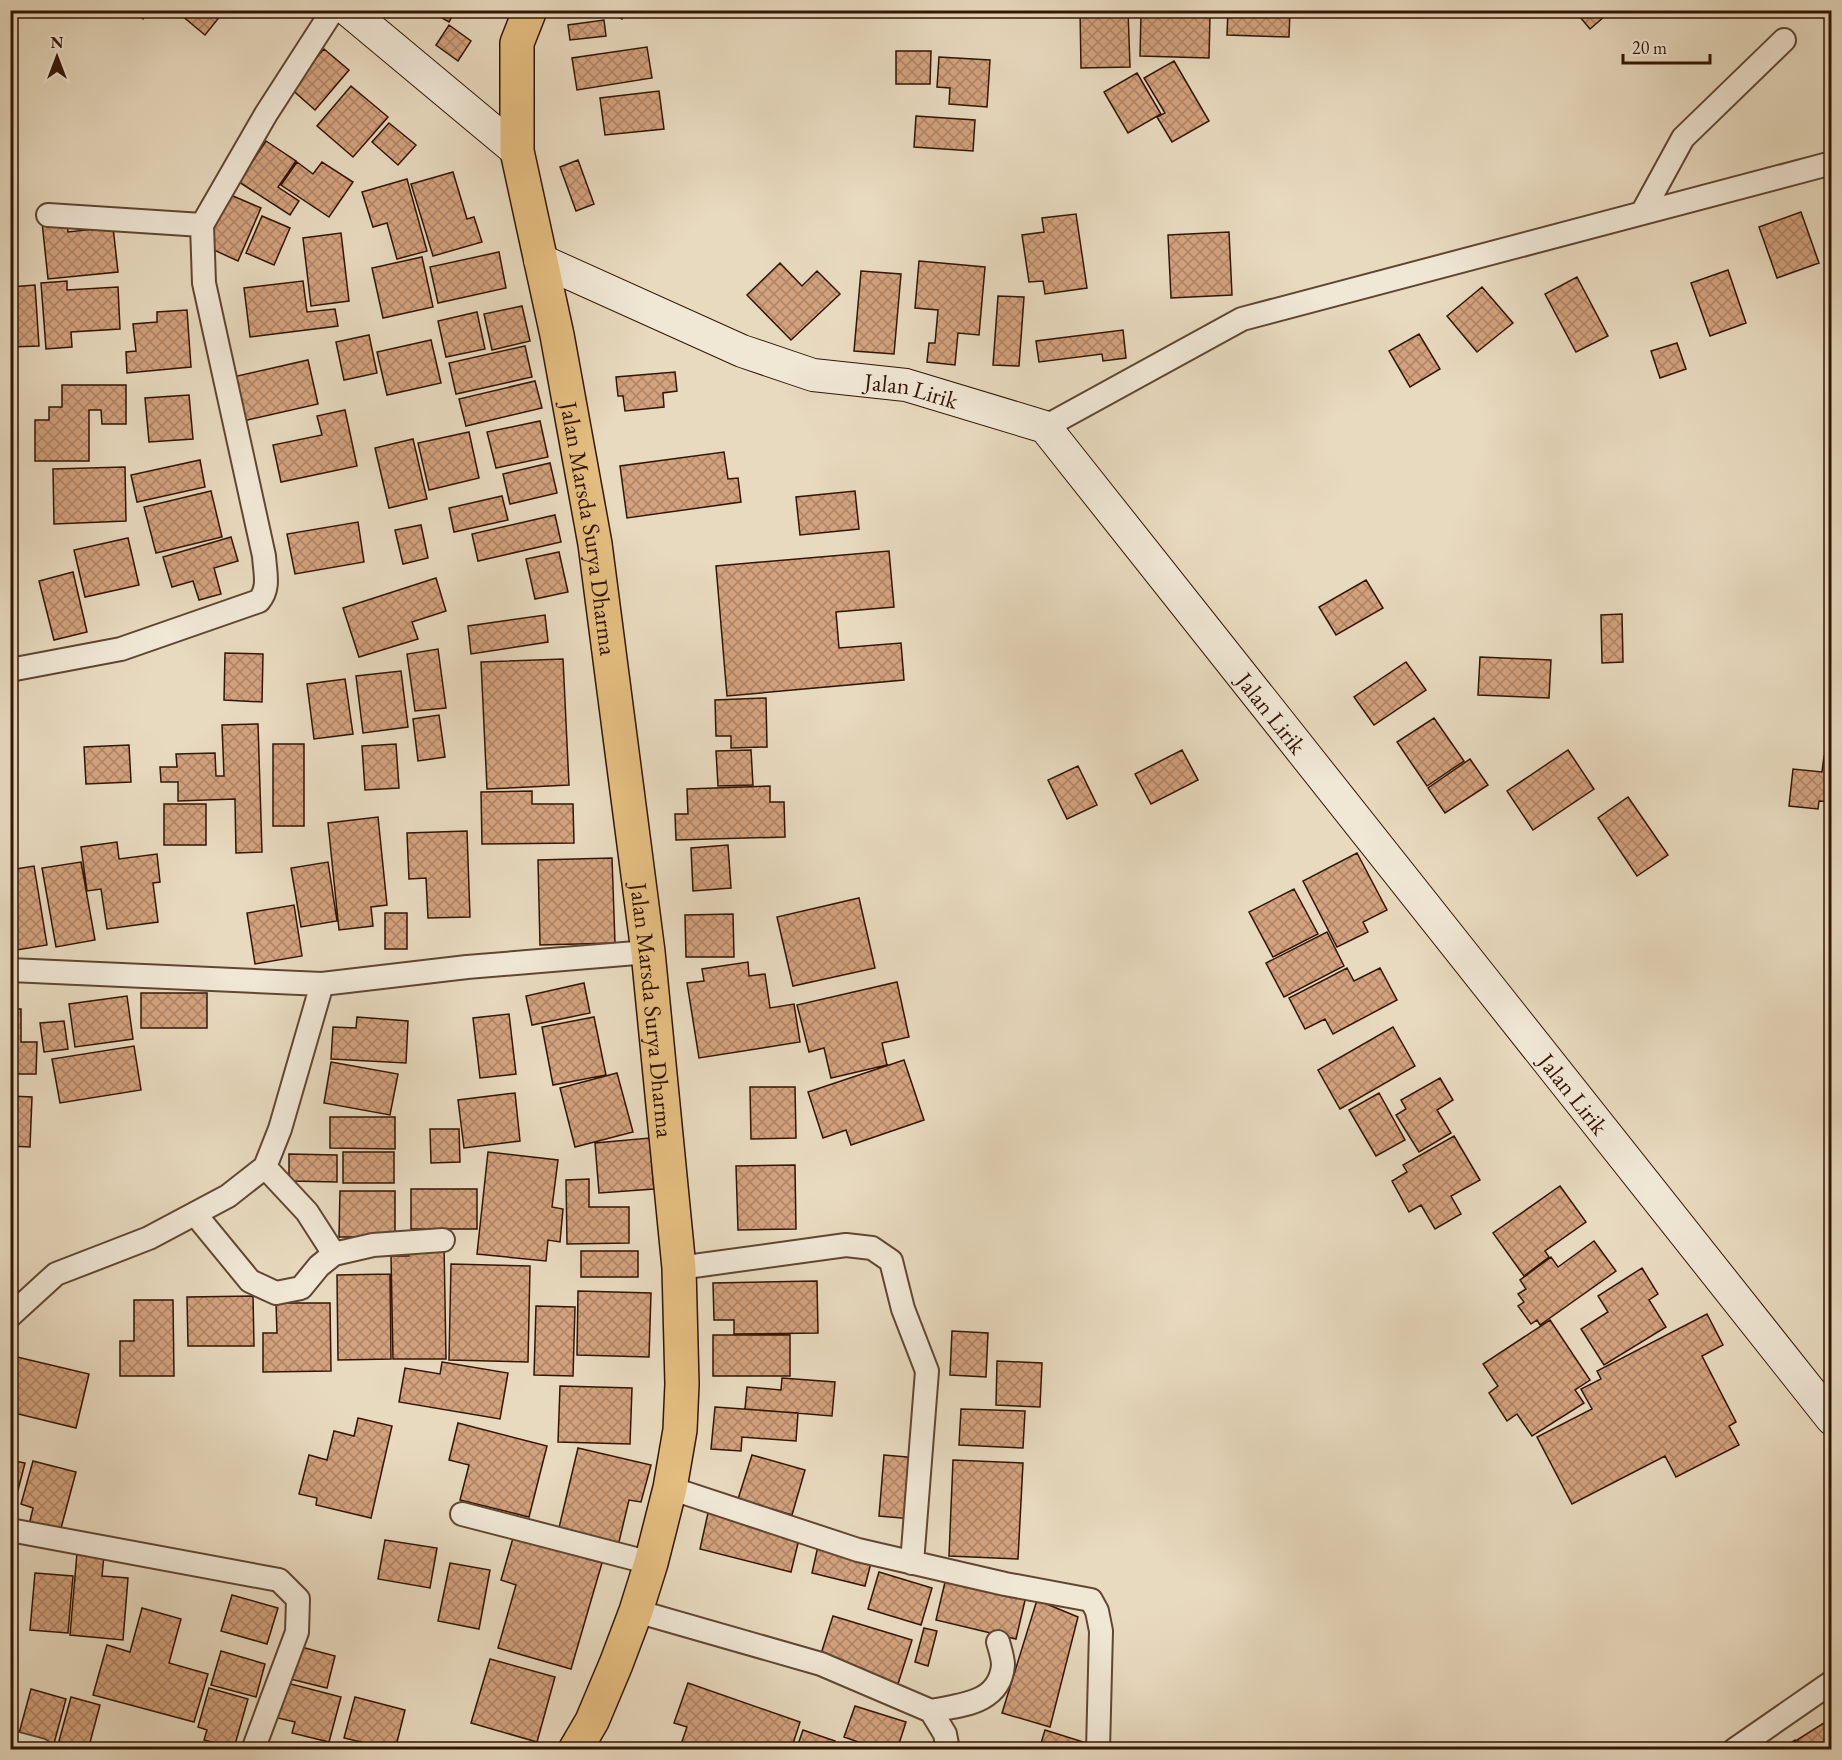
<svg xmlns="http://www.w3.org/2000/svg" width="1842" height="1760" font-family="'EB Garamond',serif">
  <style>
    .building { fill: url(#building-cross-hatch); stroke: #331503; stroke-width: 1.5 }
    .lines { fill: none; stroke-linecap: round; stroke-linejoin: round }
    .minor-casing { stroke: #604632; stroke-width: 26 }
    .secondary-casing { stroke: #331503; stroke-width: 34 }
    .trunk-casing { stroke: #331503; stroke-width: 36 }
    .minor { stroke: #f0e7d5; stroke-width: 22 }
    .secondary { stroke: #f0e7d5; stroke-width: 32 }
    .trunk { stroke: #e4bd80; stroke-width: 33 }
    .labels { text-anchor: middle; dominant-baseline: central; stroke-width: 4.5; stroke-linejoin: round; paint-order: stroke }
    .street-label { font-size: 24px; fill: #331503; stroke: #f0e7d5 }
  </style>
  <defs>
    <pattern id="building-cross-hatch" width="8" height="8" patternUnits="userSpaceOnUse" patternTransform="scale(1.5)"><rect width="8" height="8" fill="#d3a27e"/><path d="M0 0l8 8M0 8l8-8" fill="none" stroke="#ac8365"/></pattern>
  </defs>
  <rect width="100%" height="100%" fill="#e8dabf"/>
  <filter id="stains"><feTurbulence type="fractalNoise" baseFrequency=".00333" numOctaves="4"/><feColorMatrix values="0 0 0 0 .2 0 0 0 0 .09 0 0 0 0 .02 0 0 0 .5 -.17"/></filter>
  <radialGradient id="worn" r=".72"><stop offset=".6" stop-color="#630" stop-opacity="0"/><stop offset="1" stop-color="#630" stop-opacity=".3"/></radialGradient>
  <path class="building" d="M132,10H150L143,19Z
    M175,10H225L205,35Z
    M428,10H456L449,22Z
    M604,10H626L622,19Z
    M1080,10H1128L1130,67L1081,68Z
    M1228,10H1290L1289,37L1227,35Z
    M1574,10H1612L1590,29Z
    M1141,15L1210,16L1209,58L1140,56Z
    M604,20L606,36L570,40L568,25Z
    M449,25L471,41L458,61L436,45Z
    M647,47L652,78L577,90L572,58Z
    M324,49L349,70L315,110L290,88Z
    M896,51H931L930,84H896Z
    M939,57L990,60L987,107L949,104L950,88L937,87Z
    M1174,61L1209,121L1172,142L1157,117L1165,113L1144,78Z
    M1137,73L1161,114L1128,133L1104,92Z
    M351,86L388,117L353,157L317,126Z
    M659,91L664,129L605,135L600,98Z
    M916,116L975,120L973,151L914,147Z
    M389,123L416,145L398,165L372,142Z
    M266,141L296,161L278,187L299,201L290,215L239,182Z
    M578,160L594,204L576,211L560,167Z
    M297,162L313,174L322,162L353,182L329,217L281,185Z
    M453,172L467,219L474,217L482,242L433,256L411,184Z
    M407,179L427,251L397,259L387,223L373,227L362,192Z
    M226,193L261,208L238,261L203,245Z
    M1801,212L1819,263L1777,278L1759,227Z
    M1076,214L1087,288L1045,294L1043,281L1029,282L1022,235L1044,232L1042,218Z
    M262,216L290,228L274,265L246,253Z
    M67,220L68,232L113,227L118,272L48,279L42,222Z
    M1229,232L1232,295L1171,298L1168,235Z
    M341,233L349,301L311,306L303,238Z
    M499,252L506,288L438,303L430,267Z
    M422,257L433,307L383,318L372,268Z
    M919,261L985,267L979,335L958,333L955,365L927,362L929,343H935L938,310L915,308Z
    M780,263L802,286L817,271L840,294L791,340L747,295Z
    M1728,270L1746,323L1710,336L1691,283Z
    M861,271L901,274L894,354L854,351Z
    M1577,277L1608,336L1576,352L1545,294Z
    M67,281V290L118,287L120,329L71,332L72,347L46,349L41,283Z
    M303,281L307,312L335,309L338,326L250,337L244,288Z
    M35,285L39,346L10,347V287Z
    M1482,287L1513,323L1477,352L1447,316Z
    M998,296L1024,297L1019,366L993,365Z
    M522,306L530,341L492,350L484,314Z
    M187,310L191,367L127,373L126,352L136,351L133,324L157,322V312Z
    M477,312L485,349L446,357L438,321Z
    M1123,330L1126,358L1103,361L1102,354L1039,362L1036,341Z
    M1419,334L1440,369L1410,387L1389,351Z
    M369,335L377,373L344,380L336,342Z
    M431,340L441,383L387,395L377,352Z
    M1677,343L1686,369L1660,378L1651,351Z
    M525,346L532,377L456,394L449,363Z
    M308,360L318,404L243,421L233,377Z
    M675,372L677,391L663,393L664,407L625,411L623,396H618L616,377Z
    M535,381L542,408L466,426L459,399Z
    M62,385H126V424H102L101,410H89V461H35V420H49V407H62Z
    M189,395L193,439L149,442L145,398Z
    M345,410L357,466L281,482L273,445L322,435L317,416Z
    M540,421L548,457L496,468L487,432Z
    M469,432L479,478L429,490L418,443Z
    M413,439L427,499L389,508L375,448Z
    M724,452L728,479L738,478L741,502L627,518L620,466Z
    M200,460L205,487L137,502L131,475Z
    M550,463L557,493L510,504L503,474Z
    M125,467L126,521L54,524L53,469Z
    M211,491L222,537L156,553L144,507Z
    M855,491L859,529L800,535L796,497Z
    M502,496L508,520L454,532L449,508Z
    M555,515L561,542L478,561L472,534Z
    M358,522L364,562L295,574L287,534Z
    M421,525L428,558L403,564L395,530Z
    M231,537L238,561L214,568L221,594L199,600L193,581L172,587L163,557Z
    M128,538L139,585L85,597L74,550Z
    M889,551L894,607L836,612L839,648L901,643L904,680L727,696L716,566Z
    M559,552L568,592L535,599L526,559Z
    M73,572L87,632L54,640L39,581Z
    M436,578L446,611L412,622L418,639L359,657L343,608Z
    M1366,580L1383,608L1336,635L1319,607Z
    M1622,614L1623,662L1602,663L1601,615Z
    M545,615L548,642L471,654L468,626Z
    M438,649L446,708L415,711L407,654Z
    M225,653L263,654L262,702L224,700Z
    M1480,657L1551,660L1549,698L1478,695Z
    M563,659L569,785L487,789L481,662Z
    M1406,662L1426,690L1374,725L1354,697Z
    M401,671L408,727L363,733L356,676Z
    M345,679L353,734L314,739L307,684Z
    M766,698L767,747L731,748V736H716L715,700Z
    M439,715L445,757L418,761L413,719Z
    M1434,718L1464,761L1427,786L1397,742Z
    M258,724L262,852L236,853L235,799L178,801V782H161L160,767H177L176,754L215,753L216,776H224L222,725Z
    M273,744H304V826H273Z
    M396,744L399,788L365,790L362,746Z
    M129,745L131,782L86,784L84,747Z
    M751,750L753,785L718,786L716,751Z
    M1182,750L1198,780L1151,804L1135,774Z
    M1568,750L1594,789L1533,830L1507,791Z
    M1824,756L1832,757V802L1819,801L1818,809L1789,806L1793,769L1822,772Z
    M1470,759L1488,785L1445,813L1428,788Z
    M1078,766L1097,805L1067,819L1048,780Z
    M770,786V802H784L785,837L676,840L675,814H688L687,789Z
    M532,791V804H573L574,843L482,844L481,792Z
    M1628,797L1668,855L1637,876L1598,818Z
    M164,804H206V845H164Z
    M378,817L387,905L371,907L373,926L339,930L328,823Z
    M467,831L470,917L428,918L426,878L409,879L407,833Z
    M117,842L119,859L157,854L160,882L153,883L158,922L107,929L101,889L87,891L81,847Z
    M728,845L731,888L693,891L691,848Z
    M1357,853L1387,910L1363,922L1368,932L1337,947L1303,881Z
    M612,858L615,943L540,945L538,860Z
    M81,862L95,940L56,947L42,868Z
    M328,862L337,921L301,927L291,868Z
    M34,866L47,945L10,951V870Z
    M1294,889L1318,934L1273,957L1249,912Z
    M859,898L875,968L793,986L777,917Z
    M294,905L302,956L255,964L247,913Z
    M385,913H407V949H385Z
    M733,914L734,957H686L685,915Z
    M1327,932L1344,966L1284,997L1266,963Z
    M748,962L749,976L765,974L770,1008L794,1004L800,1042L699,1058L687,983L704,981L702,969Z
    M1347,968L1354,981L1380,968L1397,1000L1333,1034L1325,1019L1305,1029L1289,998Z
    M897,982L909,1037L882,1043L887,1065L831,1078L824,1048L809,1052L797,1005Z
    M584,983L590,1013L532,1025L526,996Z
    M141,993H207V1028H141Z
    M127,996L133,1039L75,1047L69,1004Z
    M10,1009H21V1042H37L36,1074H10Z
    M509,1014L516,1074L480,1078L473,1018Z
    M357,1017L408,1021L406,1063L331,1059L333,1027L356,1028Z
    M594,1017L606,1075L553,1085L542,1027Z
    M64,1021L68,1049L44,1052L40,1023Z
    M1393,1027L1415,1066L1340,1109L1318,1070Z
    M134,1046L141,1090L60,1103L52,1059Z
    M904,1060L924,1120L851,1145L846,1130L823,1138L808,1092Z
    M331,1062L398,1074L390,1115L324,1103Z
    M617,1073L633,1132L575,1147L560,1088Z
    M1440,1078L1453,1100L1437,1110L1451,1133L1419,1152L1396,1115L1406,1109L1401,1100Z
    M750,1087H795L796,1138L751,1139Z
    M515,1093L520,1141L464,1148L458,1100Z
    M1379,1093L1405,1140L1376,1156L1349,1110Z
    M10,1096L32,1097L30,1147L10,1146Z
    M330,1117H395V1149L330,1148Z
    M430,1129H459L460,1162L431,1163Z
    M1454,1136L1480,1180L1451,1196L1461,1214L1435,1229L1421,1205L1409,1212L1392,1181L1407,1172L1403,1165Z
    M650,1138L654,1189L599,1193L595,1143Z
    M343,1152H394V1183H343Z
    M488,1152L558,1160L552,1207L563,1209L560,1242L548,1240L546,1261L477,1254Z
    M289,1154L337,1155V1182L289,1181Z
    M795,1165L796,1229L738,1230L736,1166Z
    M589,1179V1207H629V1243L567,1244L566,1180Z
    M1560,1186L1586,1222L1545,1251L1549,1257L1524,1276L1493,1233Z
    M411,1189H477V1229H411Z
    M340,1191H395V1237H339Z
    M1594,1241L1616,1271L1540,1325L1537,1320L1531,1324L1518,1306L1524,1302L1518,1294L1526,1289L1520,1280L1551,1257L1558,1267Z
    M409,1244H444L446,1359H393L391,1256H409Z
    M581,1251H638V1277H581Z
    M451,1264L530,1266L528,1362L449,1360Z
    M1642,1268L1658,1294L1649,1300L1666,1327L1604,1365L1581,1329L1608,1312L1598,1296Z
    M390,1274L391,1359L338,1360L337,1275Z
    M817,1281L818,1333L734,1334V1320H714L713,1283Z
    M578,1291L651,1293L649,1357L577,1355Z
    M253,1296L254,1346H188L187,1297Z
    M134,1300H173L174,1376H120V1341H134Z
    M276,1303H330L331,1371L263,1372V1333H277Z
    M536,1306L575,1307L573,1376L534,1375Z
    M1707,1314L1723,1345L1702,1356L1736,1422L1729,1426L1739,1445L1676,1477L1665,1456L1572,1504L1537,1437L1592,1409L1581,1389L1601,1379L1597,1371Z
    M1550,1320L1590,1380L1575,1390L1584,1403L1532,1436L1517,1414L1507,1421L1489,1393L1498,1386L1483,1364Z
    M952,1331L988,1333L986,1377L950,1375Z
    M713,1335H790V1376H713Z
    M17,1357L89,1374L76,1428L10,1412V1381Z
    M997,1361L1042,1363L1040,1407L996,1405Z
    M442,1362L508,1373L500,1419L399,1402L405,1368L440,1374Z
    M782,1378L835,1382L832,1416L745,1409L747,1387L781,1390Z
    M560,1386L632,1388L630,1444L558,1442Z
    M715,1407L798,1413L796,1441L742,1437L741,1451L711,1449Z
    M961,1409L1025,1411L1023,1448L959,1445Z
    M358,1418L392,1426L371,1518L316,1505L317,1498L299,1494L309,1455L327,1460L334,1431L354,1436Z
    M458,1423L547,1446L529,1517L460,1500L469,1465L449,1460Z
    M578,1448L651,1465L641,1502L629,1500L618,1546L558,1532Z
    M752,1455L805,1470L792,1515L738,1499Z
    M884,1455L918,1458L912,1519L879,1516Z
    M10,1460L25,1463L16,1498L10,1497Z
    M953,1460L1023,1463L1018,1559L949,1556Z
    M33,1461L76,1472L60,1532L29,1525L33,1508L21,1504Z
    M708,1513L800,1535L791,1572L700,1549Z
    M513,1538L602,1563L571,1669L498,1648L516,1585L501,1580Z
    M385,1540L437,1548L430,1588L378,1579Z
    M818,1546L872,1559L865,1586L812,1573Z
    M77,1553L104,1555L102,1576L128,1578L123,1640L70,1635Z
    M450,1563L490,1570L479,1629L438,1621Z
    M879,1572L932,1588L921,1625L868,1609Z
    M35,1573L73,1576L68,1633L30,1630Z
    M946,1578L1026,1596L1016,1639L936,1620Z
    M232,1595L278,1608L267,1644L221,1631Z
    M1037,1600L1078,1617L1050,1727L1002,1713Z
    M142,1608L181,1619L169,1663L208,1674L194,1722L93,1695L107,1645L130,1652Z
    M833,1616L912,1640L898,1684L819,1660Z
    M924,1628L937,1631L928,1666L915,1662Z
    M294,1645L335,1656L327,1688L286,1678Z
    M221,1651L265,1664L256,1697L211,1685Z
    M490,1659L555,1677L537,1742L471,1723Z
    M283,1682L341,1697L329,1742L292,1733L295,1722L274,1717Z
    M688,1683L800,1722L791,1750H679L687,1727L674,1723Z
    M209,1688L248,1699L234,1748L204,1740L207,1730L198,1727Z
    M31,1689L66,1699L53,1747L18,1737Z
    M71,1697L100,1705L88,1750L57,1748Z
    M355,1697L405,1710L395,1750L344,1738Z
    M855,1706L906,1722L897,1750H881L844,1737Z
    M1827,1721L1832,1728V1750H1804L1797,1740Z
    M803,1730L835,1741L832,1750H796Z
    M1045,1730L1096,1746L1095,1750H1039Z
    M1795,1740L1801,1750H1780Z"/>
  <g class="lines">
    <defs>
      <path id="minor" d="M1642,213L1683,138L1784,40
        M48,215L202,225
        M1045,427L1242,319L1832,163
        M10,670L121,649L259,601C270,588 265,573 264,556L204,283L202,225L266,114L333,10
        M10,970L322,984L467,967L648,952
        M265,1167L307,1212L334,1254
        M195,1214L250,1281L276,1293L301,1288L319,1266L334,1254L373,1245L443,1240
        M679,1268L846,1245L872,1248L891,1261L903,1309L927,1371L912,1563
        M10,1316L56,1274L149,1238L228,1196L265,1167L280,1129L322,984
        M670,1488L858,1550L1005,1584L1091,1600L1097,1611L1101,1631L1098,1750
        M462,1514L651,1563
        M10,1530L279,1580L298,1599L297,1632L253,1750
        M636,1611L821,1664L931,1711L945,1734L948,1750
        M931,1711C960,1705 1000,1704 1003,1665C1003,1658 1000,1649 998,1642
        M10,1742L40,1750
        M1734,1750L1832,1682"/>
      <g id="secondary">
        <path d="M348,10L517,151"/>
        <path id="s1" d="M540,260L742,351L813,375L906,385L1045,427L1832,1419"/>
      </g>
      <g id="trunk">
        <path id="s2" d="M530,10L517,43V151L557,335L595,544L648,952L679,1268L682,1384L680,1430L670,1488L651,1563L636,1611L616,1664L592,1721L575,1750"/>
      </g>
    </defs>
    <use href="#minor" class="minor-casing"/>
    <use href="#secondary" class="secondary-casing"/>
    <use href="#trunk" class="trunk-casing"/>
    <use href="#minor" class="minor"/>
    <use href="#secondary" class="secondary"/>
    <use href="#trunk" class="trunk"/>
  </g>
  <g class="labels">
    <g class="street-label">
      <text stroke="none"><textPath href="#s1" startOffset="396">Jalan Lirik</textPath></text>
      <text stroke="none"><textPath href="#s2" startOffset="528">Jalan Marsda Surya Dharma</textPath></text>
      <text stroke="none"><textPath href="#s1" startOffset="900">Jalan Lirik</textPath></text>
      <text stroke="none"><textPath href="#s2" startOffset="1014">Jalan Marsda Surya Dharma</textPath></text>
      <text stroke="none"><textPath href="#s1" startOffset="1386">Jalan Lirik</textPath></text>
    </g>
  </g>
  <rect width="1842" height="1760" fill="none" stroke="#e8dabf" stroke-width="36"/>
  <rect x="12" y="12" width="1818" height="1736" fill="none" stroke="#331503" stroke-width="3"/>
  <rect x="18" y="18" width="1806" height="1724" fill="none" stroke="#331503" stroke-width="1.5"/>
  <g transform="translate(57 57)" stroke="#f0e7d5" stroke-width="4.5" paint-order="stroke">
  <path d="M0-4.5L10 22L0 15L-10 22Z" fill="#331503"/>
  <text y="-9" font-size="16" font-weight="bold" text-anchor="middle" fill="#331503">N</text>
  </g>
  <path d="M1623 54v9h87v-9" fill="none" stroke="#331503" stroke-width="3"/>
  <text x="1632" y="54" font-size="18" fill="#331503" stroke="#f0e7d5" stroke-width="4.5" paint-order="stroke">20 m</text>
  <rect width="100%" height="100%" filter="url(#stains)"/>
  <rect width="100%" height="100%" fill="url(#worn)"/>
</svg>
